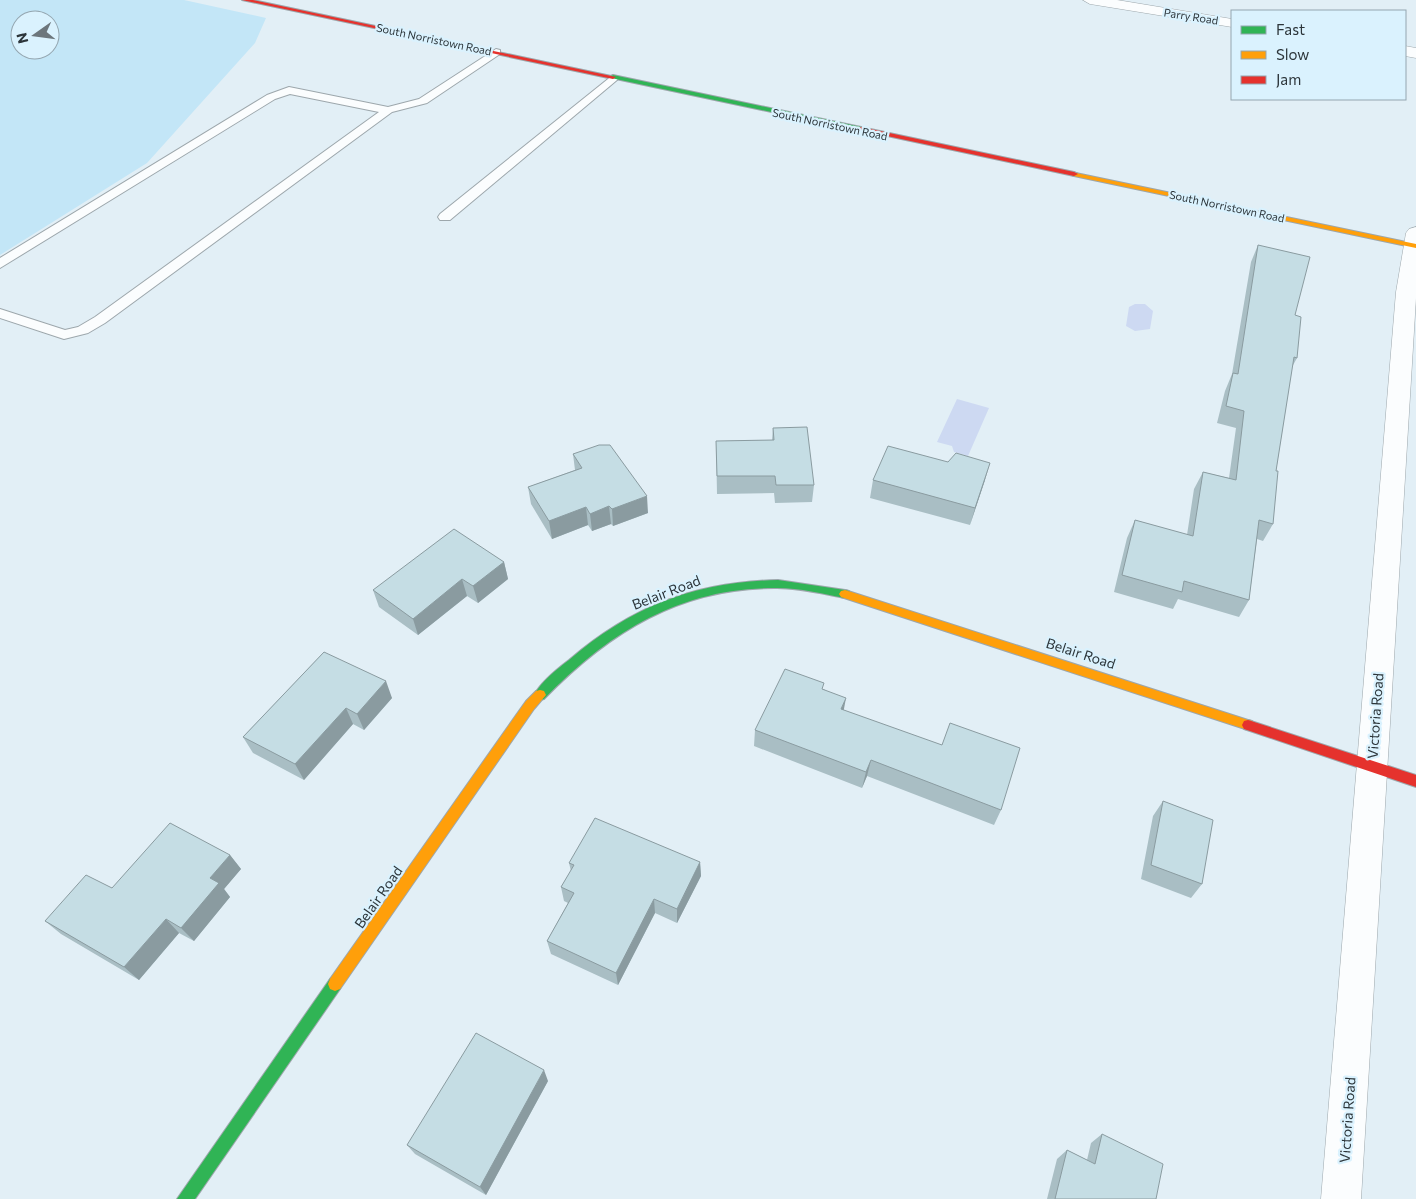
<svg xmlns="http://www.w3.org/2000/svg" width="1416" height="1199" font-family="Commissioner,sans-serif">
  <style>
    .green { fill: #c3e6f7; fill-rule: evenodd }
    .water { fill: #cdd9f2 }
    .lines { fill: none; stroke-linecap: round; stroke-linejoin: round }
    .lane-casing { stroke: #9da7ac; stroke-width: 2 }
    .street-casing { stroke: #9da7ac; stroke-width: 1 }
    .fast-casing { stroke: #9da7ac; stroke-width: 2 }
    .slow-casing { stroke: #9da7ac; stroke-width: 2 }
    .jam-casing { stroke: #9da7ac; stroke-width: 2 }
    .lane { fill: #fbfdfe; fill-rule: evenodd }
    .street { fill: #fbfdfe; fill-rule: evenodd }
    .fast { fill: #30b455; fill-rule: evenodd }
    .slow { fill: #ff9f0a; fill-rule: evenodd }
    .jam { fill: #e5322d; fill-rule: evenodd }
    .wall { fill: #a9bec4 }
    .shaded-wall { fill: #8a9ba0 }
    .building { fill: #c5dde4; stroke: #8a9ba0 }
    .labels { text-anchor: middle; dominant-baseline: central; stroke-width: 4.5; stroke-linejoin: round; paint-order: stroke }
    .far-street-label { font-size: 11px; fill: #2c353a; stroke: #daf2fe }
    .street-label { font-size: 14px; fill: #2c353a; stroke: #daf2fe }
  </style>
  <rect width="100%" height="100%" fill="#e2eff6"/>
  <path class="green" d="M0,0H184L266,18L255,43L147,163L0,255ZM20,20H50V50H20Z"/>
  <path class="water" d="M1135,304H1145L1153,311L1150,329L1135,331L1126,326L1129,307Z
    M957,399L989,408L968,456L954,452L952,446L937,442Z"/>
  <g class="lines">
    <defs>
      <path id="lane" d="M496,49L500,50V54L427,103L392,112L105,323L88,333L64,339L0,318V309L65,330L78,327L95,317L379,112L290,94L275,99L0,268V258L267,95L289,87L388,107L419,99Z
        M613,75L618,78L617,80L450,220H440L438,217L440,214Z"/>
      <path id="street" d="M1083,0H1117L1232,19V27L1090,4Z
        M1405,46L1416,48V58L1405,56Z
        M1416,227V298L1361,1199H1321L1396,292L1406,233L1409,229Z"/>
      <path id="fast" d="M613,75L861,127L865,129L861,131L611,78V76Z
        M778,580L845,590L849,591L851,594L849,597L845,598C823,594 800,588 777,588C681,587 609,632 544,699L540,700L536,699L534,695C541,682 557,669 569,660C632,606 695,582 778,580Z
        M335,977L340,979L342,984L340,989L195,1199H177L330,979Z"/>
      <path id="slow" d="M1071,172L1416,244V248L1074,176L1070,174Z
        M845,590L1248,720L1252,721L1254,725L1252,729L1248,730L841,597L839,594L841,591Z
        M540,690L544,691L546,695L534,709L340,989L335,991L330,989L328,984L330,979L526,701L536,691Z"/>
      <path id="jam" d="M242,0H253L616,77L613,79Z
        M861,127L1074,172L1078,174L1074,176L859,130L857,129Z
        M1248,720L1416,775V787L1244,729L1242,725L1244,721Z"/>
    </defs>
    <use href="#lane" class="lane-casing"/>
    <use href="#street" class="street-casing"/>
    <use href="#fast" class="fast-casing"/>
    <use href="#slow" class="slow-casing"/>
    <use href="#jam" class="jam-casing"/>
    <use href="#lane" class="lane"/>
    <use href="#street" class="street"/>
    <use href="#fast" class="fast"/>
    <use href="#slow" class="slow"/>
    <use href="#jam" class="jam"/>
  </g>
  <path class="wall" d="M1258,245L1295,315L1297,358L1292,367L1276,471L1273,524L1263,541L1257,539L1249,600L1239,617L1178,599L1173,609L1114,592L1127,538L1135,520L1187,535L1194,489L1203,472L1229,478L1236,428L1217,423L1225,391L1232,374L1251,262Z
    M773,428L814,485L812,502L775,503L774,493L717,494L716,441L772,440Z
    M573,454L648,513L613,526L611,524L592,531L588,525L552,539L531,504L528,487L575,470Z
    M873,480H985L970,525L870,498Z
    M504,562L508,579L478,603L467,596L418,635L379,607L373,590Z
    M324,652L392,698L364,730L353,724L304,780L253,753L243,737Z
    M824,689L844,710L1001,810L994,825L867,776L862,788L754,746L755,730Z
    M1163,801L1202,884L1191,898L1141,879L1153,816Z
    M230,855L241,869L224,889L230,897L194,941L179,933L139,980L61,934L45,921L112,888Z
    M700,862L701,876L677,923L655,913L618,985L551,954L547,941L568,903L564,901L561,887L571,871L569,863Z
    M548,1081L486,1195L415,1154L407,1145Z
    M1102,1134L1156,1199H1047L1057,1159L1067,1150L1087,1160L1091,1143Z"/>
  <path class="shaded-wall" d="M990,463L985,480L970,525L975,508Z
    M647,496L648,513L613,526L612,509Z
    M609,506L611,524L592,531L590,514Z
    M586,507L588,525L552,539L549,521Z
    M504,562L508,579L478,603L473,586Z
    M462,579L467,596L418,635L413,619Z
    M386,681L392,698L364,730L357,714Z
    M846,698L843,714L841,709Z
    M346,708L353,724L304,780L295,764Z
    M871,760L867,776L862,788L866,772Z
    M230,855L241,869L224,889L230,897L194,941L181,928L210,878Z
    M700,862L701,876L677,923V909Z
    M654,899L655,913L618,985L616,973Z
    M166,919L179,933L139,980L124,967Z
    M544,1070L548,1081L486,1195L480,1187Z"/>
  <path class="building" d="M1258,245L1310,257L1295,315L1301,317L1297,358L1294,357L1276,471H1278L1273,524L1259,520L1249,600L1184,581L1182,592L1122,575L1135,520L1193,536L1203,472L1236,480L1244,411L1226,406L1233,373L1238,374Z
    M807,427L814,485H776L775,476H717L716,441L774,440L773,428Z
    M599,445H610L647,496L612,509L609,506L590,514L586,507L549,521L528,487L582,468L573,454Z
    M888,446L948,462L956,453L990,463L975,508L873,480Z
    M454,529L504,562L473,586L462,579L413,619L373,590Z
    M324,652L386,681L357,714L346,708L295,764L243,737Z
    M785,669L824,683L822,689L846,698L841,709L942,745L950,723L1020,748L1001,810L871,760L866,772L755,730Z
    M1163,801L1213,820L1202,884L1151,865Z
    M595,818L700,862L677,909L654,899L616,973L547,941L574,893L561,887L574,865L569,863Z
    M170,823L230,855L210,878L219,883L181,928L166,919L124,967L45,921L86,875L112,888Z
    M476,1033L544,1070L480,1187L407,1145Z
    M1102,1134L1163,1164L1156,1199H1055L1067,1150L1095,1164Z"/>
  <g class="labels">
    <g class="far-street-label">
      <text transform="translate(1191 16) rotate(9)">Parry Road</text>
      <text transform="translate(434 39) rotate(12)">South Norristown Road</text>
      <text transform="translate(830 124) rotate(12)">South Norristown Road</text>
      <text transform="translate(1227 206) rotate(12)">South Norristown Road</text>
    </g>
    <g class="street-label">
      <text transform="translate(666 592) rotate(-21)">Belair Road</text>
      <text transform="translate(1081 653) rotate(18)">Belair Road</text>
      <text transform="translate(1375 716) rotate(-86)">Victoria Road</text>
      <text transform="translate(378 897) rotate(-55)">Belair Road</text>
      <text transform="translate(1347 1120) rotate(-86)">Victoria Road</text>
    </g>
  </g>
  <rect x="1231" y="10" width="175" height="90" fill="#daf2fe" stroke="#94a6b0"/>
  <rect x="1241" y="26" width="25" height="8" fill="#30b455" stroke="#94a6b0"/>
  <text x="1276" y="35" font-size="15" fill="#2c353a">Fast</text>
  <rect x="1241" y="51" width="25" height="8" fill="#ff9f0a" stroke="#94a6b0"/>
  <text x="1276" y="60" font-size="15" fill="#2c353a">Slow</text>
  <rect x="1241" y="76" width="25" height="8" fill="#e5322d" stroke="#94a6b0"/>
  <text x="1276" y="85" font-size="15" fill="#2c353a">Jam</text>
  <g transform="translate(35 35) rotate(256)"><circle r="24" fill="#daf2fe" stroke="#94a6b0"/>
  <path d="M0-4L9 19L0 12L-9 19Z" fill="#6c767c"/>
  <text y="-8" font-size="14" font-weight="bold" text-anchor="middle" fill="#2c353a">N</text>
  </g>
</svg>
